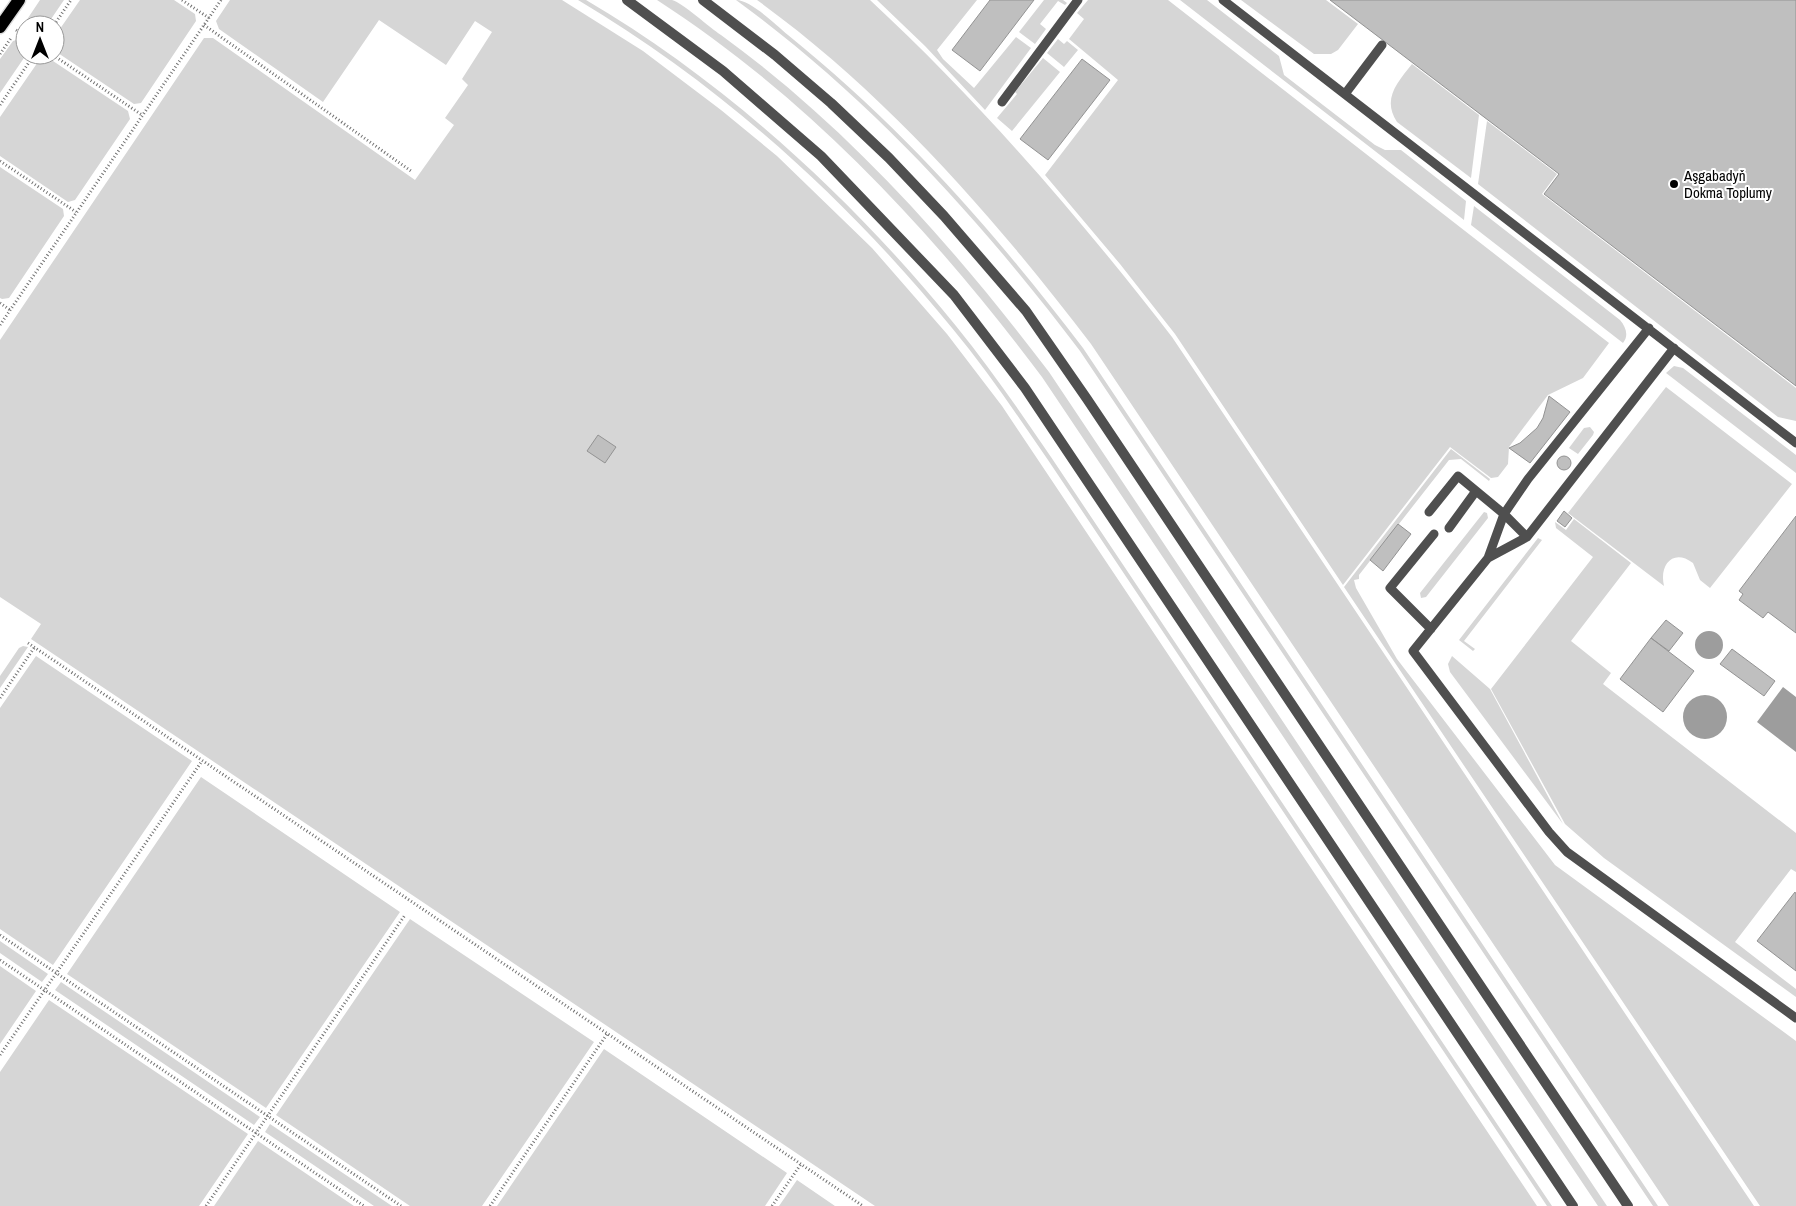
<svg xmlns="http://www.w3.org/2000/svg" width="1796" height="1206" font-family="'Archivo Narrow',sans-serif">
  <style>
    .green { fill: #d6d6d6 }
    .water { fill: #9d9d9d }
    .building { fill: #bfbfbf; stroke: #939393 }
    .lines { fill: none; stroke-linecap: round; stroke-linejoin: round }
    .primary-casing { stroke: #dbdbdb; stroke-width: 15 }
    .path { stroke: #717171; stroke-width: 3; stroke-dasharray: 1 2.5; stroke-linecap: butt }
    .service { stroke: #4f4f4f; stroke-width: 9 }
    .minor { stroke: #4f4f4f; stroke-width: 10 }
    .primary { stroke: #000; stroke-width: 12 }
    .poi-dot { fill: #000; stroke: #fff; stroke-width: 2 }
    .labels { text-anchor: middle; dominant-baseline: central; stroke-width: 4; stroke-linejoin: round; paint-order: stroke }
    .poi-label { font-size: 15px; fill: #000; stroke: #fff; text-anchor: start }
  </style>
  <rect width="100%" height="100%" fill="#fff"/>
  <path class="green" d="M40,0H64L47,25H25V30L24,24Z
    M80,0H174L195,14L196,21L141,103L134,104L55,51V36Z
    M230,0H562L643,51L721,110L777,156L872,248L947,334L1002,406L1537,1206H875L31,639L41,624L0,597V340L204,38H213L415,180L454,125L445,118L468,85L462,79L492,32L475,21L446,65L379,20L323,102L219,29L216,21Z
    M578,0H586C726,82 854,200 956,326C990,368 1021,413 1051,457L1552,1206H1547L1048,460C1017,415 987,370 952,328C847,199 721,85 578,0Z
    M657,0C661,0 668,0 672,0C683,3 710,28 721,35C849,128 954,247 1049,372L1607,1206H1598L1042,377C934,233 810,99 657,0Z
    M736,0C751,0 776,25 788,35C904,129 993,230 1083,348L1658,1206H1653L1080,351C980,219 870,98 736,0Z
    M757,0H870C981,103 1080,218 1172,337L1754,1206H1669L1091,344C994,217 887,94 757,0Z
    M877,0H977L937,50L943,59L974,88L1016,37L1031,48L985,110L925,46Z
    M1044,0H1063L1067,3L1065,5L1058,1L1040,24L1046,29L1035,44L1019,32Z
    M1088,0H1168L1609,343L1583,378L1548,395L1509,447L1508,464L1498,477L1491,478L1450,447L1343,585L1175,334L1120,264L1045,175L1118,80L1069,39L1084,19L1077,13Z
    M1180,0H1207L1279,56L1284,75L1375,145L1385,150H1401L1466,201L1464,220Z
    M1241,0H1326L1358,24L1338,50L1331,54H1314Z
    M20,39L25,42L26,55L0,93V59L13,41Z
    M1058,39L1064,44L1067,41L1078,50L1064,67L1047,53Z
    M47,57L128,111L130,119L75,200L68,202L0,156V117L40,59Z
    M1043,58L1060,72L1012,131L997,118L1017,94L1015,92Z
    M1412,64L1479,115L1471,178L1397,122C1382,99 1397,83 1412,64Z
    M1487,121L1557,174L1542,194L1796,388V421L1778,417L1478,184Z
    M0,167L63,209L64,216L9,298L2,299L0,298Z
    M1474,206L1620,320C1626,327 1629,336 1623,343L1471,225Z
    M1674,366L1683,368L1796,455V473L1666,373Z
    M1666,387L1792,484L1710,588L1700,580L1693,563C1673,548 1659,565 1664,586L1568,513Z
    M1590,427L1594,432L1593,435L1578,454L1569,448L1584,428Z
    M1451,449L1490,479L1489,481L1461,459L1449,460L1359,575V579L1354,580L1356,588L1397,659L1555,865L1796,1041V1206H1760L1344,587Z
    M1484,512L1487,513L1488,518L1426,597L1421,598L1420,593Z
    M1574,519L1631,563L1571,641L1611,673L1603,684L1796,833V872L1791,869L1735,942L1796,989V997L1604,858L1565,824L1491,689L1593,557L1556,528L1555,522L1566,530Z
    M1538,538L1542,540L1464,641L1475,649L1473,651L1459,640Z
    M23,646L28,647L0,688V676L19,648Z
    M36,656L192,761L53,965L0,929V708Z
    M1452,656L1490,689L1563,824L1450,672L1448,664Z
    M201,777L400,912L266,1108L67,974Z
    M410,919L594,1042L482,1206H410L276,1115Z
    M0,941L48,974L42,982L0,953Z
    M0,966L36,991L0,1044Z
    M61,982L260,1117L254,1125L55,990Z
    M49,1000L248,1134L199,1206H0V1072Z
    M604,1049L787,1173L765,1206H497Z
    M270,1124L392,1206H374L265,1132Z
    M258,1141L354,1206H214Z
    M797,1180L835,1206H779Z"/>
  <path class="water" d="M1695 645a14 14 0 1 1 28 0a14 14 0 1 1-28 0Z
    M1783,687L1796,697V752L1757,722Z
    M1683 717a22 22 0 1 1 44 0a22 22 0 1 1-44 0Z"/>
  <path class="building" d="M990,0H1034L980,71L952,50Z
    M1330,0H1796V386L1544,194L1559,174Z
    M1082,59L1110,80L1048,160L1020,139Z
    M1549,396L1570,412L1530,463L1509,448L1520,443L1537,428L1543,418Z
    M598,435L616,447L605,463L587,451Z
    M1557 463a7 7 0 1 1 14 0a7 7 0 1 1-14 0Z
    M1564,511L1572,518L1565,527L1557,521Z
    M1796,516V633L1768,612L1763,618L1739,600L1743,594L1739,591Z
    M1398,524L1411,534L1383,571L1370,560Z
    M1666,620L1683,633L1669,651L1651,638Z
    M1651,638L1694,671L1663,712L1620,679Z
    M1732,649L1775,681L1764,696L1720,664Z
    M1795,892L1796,894V971L1757,941Z"/>
  <g class="lines">
    <defs>
      <path id="primary" d="M0,27L19,0"/>
    </defs>
    <use href="#primary" class="primary-casing"/>
    <path class="path" d="M182,0L209,18
      M54,25L71,0
      M204,25L411,171
      M16,30L25,36
      M0,54L11,38
      M53,55L142,115
      M0,105L34,55
      M0,161L76,212
      M0,303L10,310
      M0,325L221,0
      M28,643L863,1206
      M0,698L34,648
      M0,935L401,1206
      M0,960L364,1206
      M0,1055L202,761
      M206,1206L405,915
      M490,1206L607,1034
      M772,1206L801,1164"/>
    <path class="service" d="M1223,0L1796,443
      M1345,94L1382,45
      M1002,102L1078,0
      M1649,328L1528,479L1504,514L1488,558L1413,651L1549,832L1567,852L1796,1018
      M1429,512L1458,476L1504,514L1527,537
      M1449,528L1476,491
      M1488,558L1527,537L1674,348
      M1431,629L1390,588L1434,534"/>
    <path class="minor" d="M627,0L723,71L821,156L954,295L1025,388L1573,1206
      M703,0L775,55L831,103L889,158L944,216L1026,311L1087,399L1628,1206"/>
    <use href="#primary" class="primary"/>
  </g>
  <circle class="poi-dot" cx="1674" cy="184" r="5"/>
  <g class="labels">
    <g class="poi-label">
      <text x="1684" y="175">Aşgabadyň<tspan x="1684" dy="17">Dokma Toplumy</tspan></text>
    </g>
  </g>
  <g transform="translate(40 40)"><circle r="24" fill="#ffffff" stroke="#999999"/>
  <path d="M0-4L9 19L0 12L-9 19Z" fill="#000000"/>
  <text y="-8" font-size="14" font-weight="bold" text-anchor="middle" fill="#000000">N</text>
  </g>
</svg>
